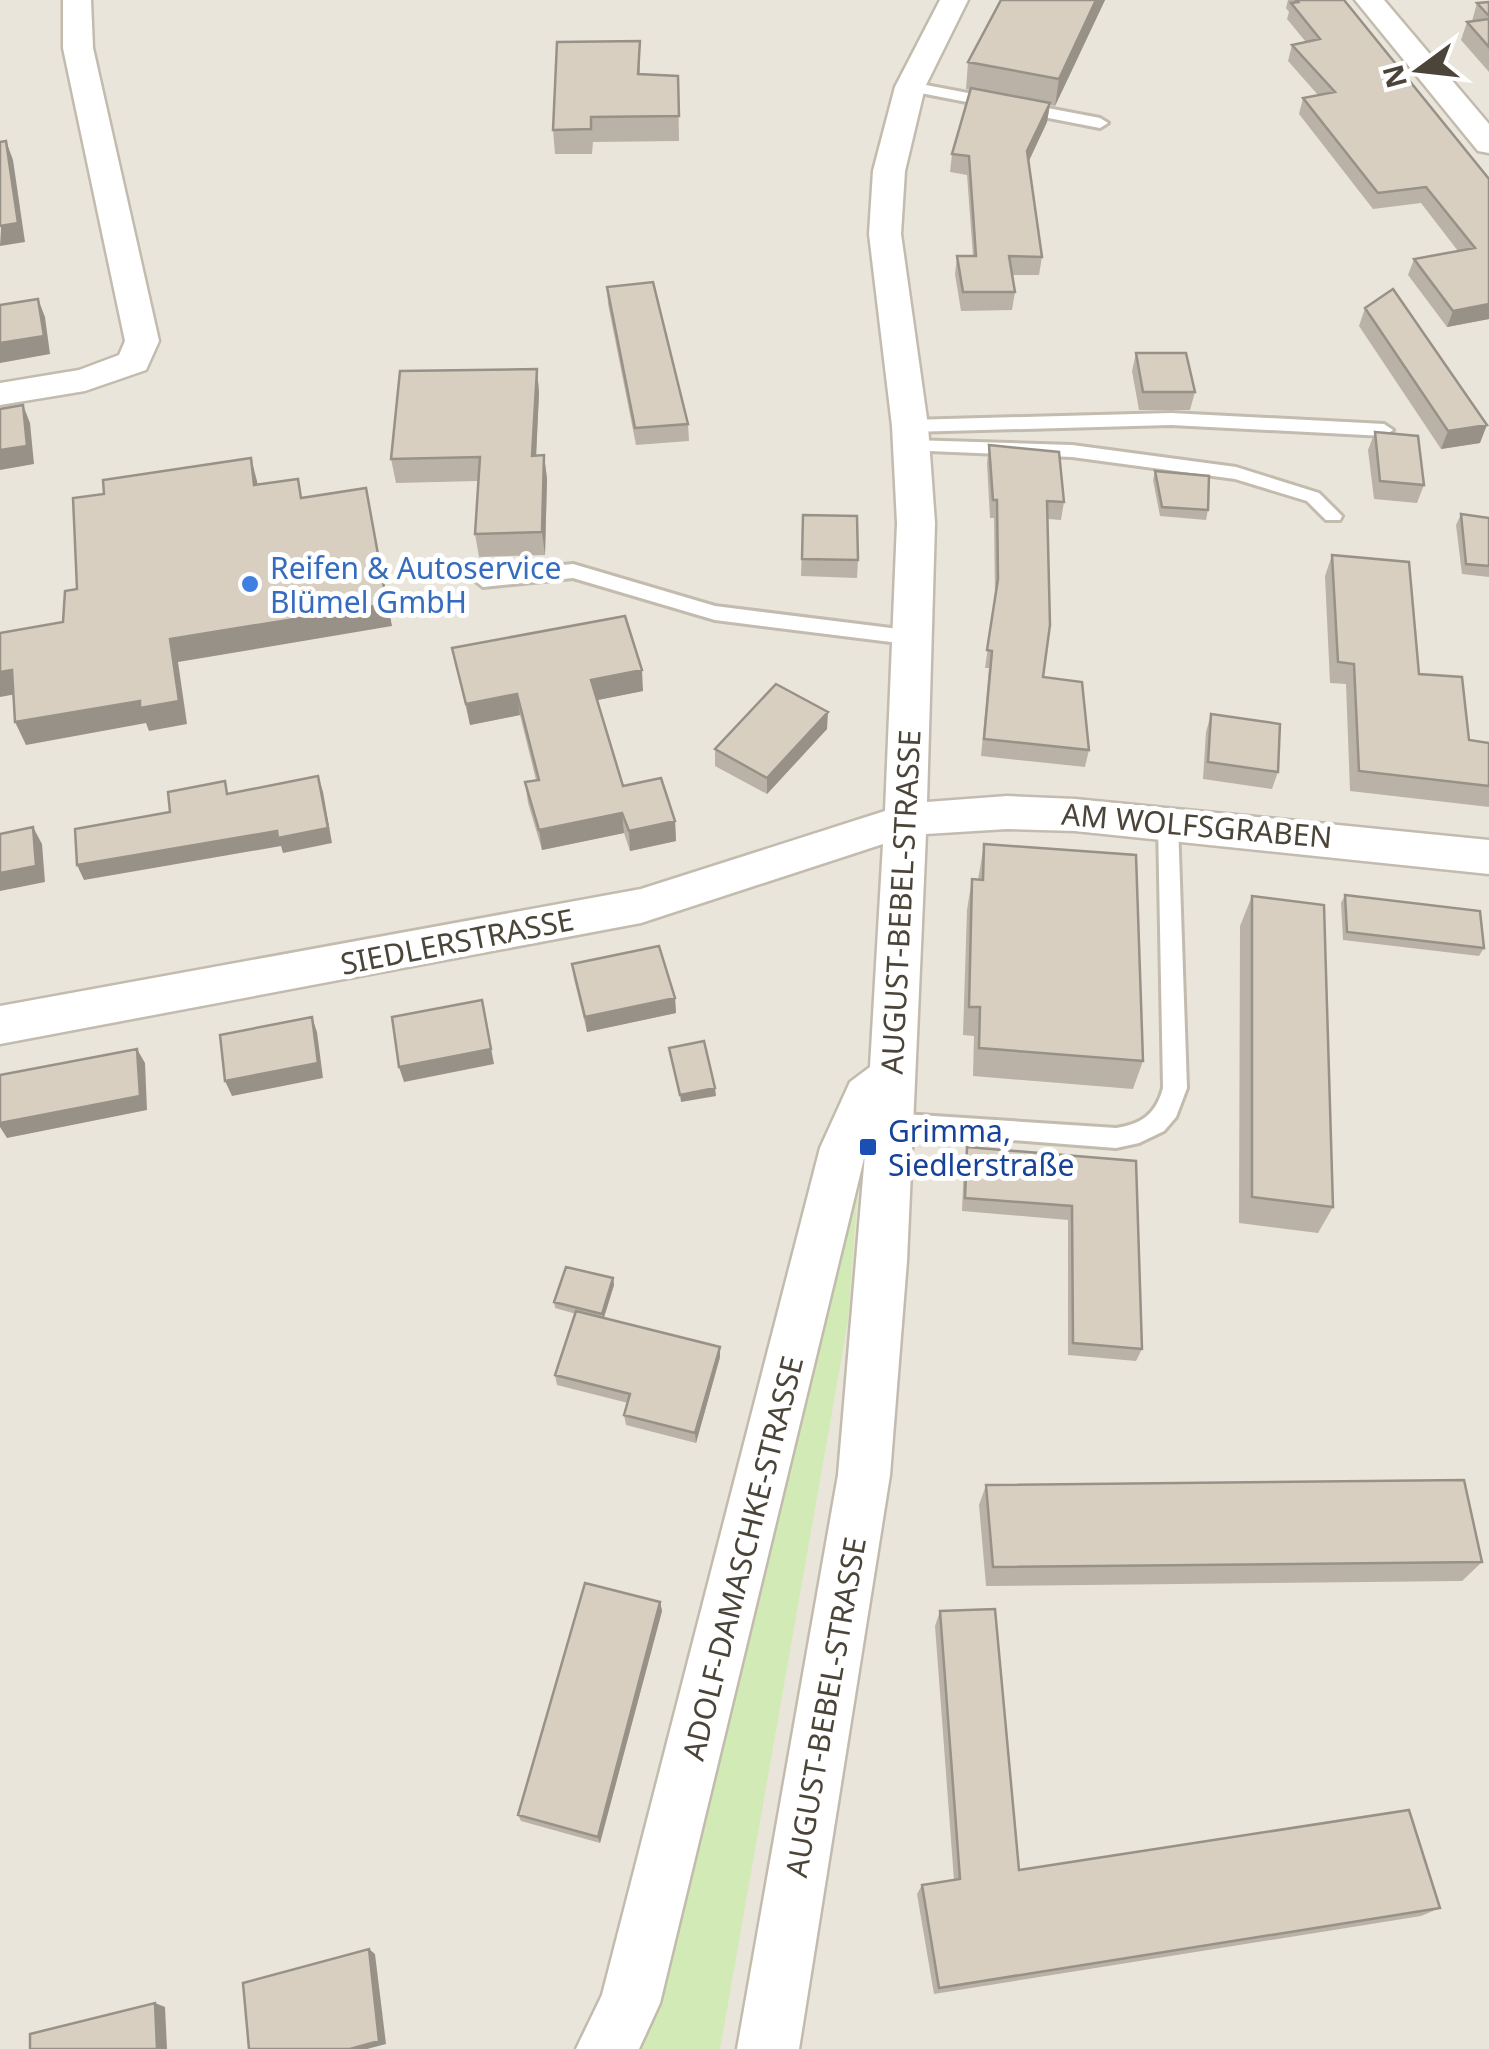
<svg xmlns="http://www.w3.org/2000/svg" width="1489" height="2049" font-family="'Noto Sans',sans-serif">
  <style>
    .residential { fill: #eae5da }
    .green { fill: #d2eab5 }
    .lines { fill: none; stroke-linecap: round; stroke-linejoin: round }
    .lane-casing { stroke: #c2bbae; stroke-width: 6 }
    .street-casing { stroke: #c2bbae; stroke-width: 5 }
    .lane { fill: #fff; fill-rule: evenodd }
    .street { fill: #fff; fill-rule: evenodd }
    .wall { fill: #bab2a6 }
    .shaded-wall { fill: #979187 }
    .building { fill: #d8cfc1; stroke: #979187; stroke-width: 2.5 }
    .shop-dot { fill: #3f7fe0; stroke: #fff; stroke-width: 4 }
    .transit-dot { fill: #1a4fb4; stroke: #fff; stroke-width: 4 }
    .labels { text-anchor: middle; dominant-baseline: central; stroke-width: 10; stroke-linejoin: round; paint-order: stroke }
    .shop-label { font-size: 30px; fill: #366cbe; stroke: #fff; text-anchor: start }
    .street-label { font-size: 30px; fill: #4b4439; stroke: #fff }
    .transit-label { font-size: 30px; fill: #164399; stroke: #fff; text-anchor: start }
  </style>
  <rect width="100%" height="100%" fill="#f6f3ec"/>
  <path class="residential" d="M0,0H1489V2049H0Z"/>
  <path class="green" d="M860,1161L848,1321L720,2049H636Z"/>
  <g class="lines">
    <defs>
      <path id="lane" d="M910,82L1100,118L1108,123L1100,128L905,90V84Z
        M1171,413L1384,424L1393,430L1384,436L1171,425L910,432L901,426L910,420Z
        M911,440L1072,445L1236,467L1319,493L1342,516L1340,520H1326L1307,501L1235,479L1072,457L905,450V442Z
        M573,564L715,606L915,631L925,638L915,645L715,620L573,578L483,587L474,580L483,573Z
        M1168,815L1178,823L1187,1088L1176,1117L1164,1131L1139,1143L1116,1148L881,1130L877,1123L881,1116L889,1113L1116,1128C1142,1124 1156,1114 1163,1088L1158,823Z"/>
      <path id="street" d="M63,0H91L93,48L159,341L146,370L85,391L0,405V383L79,370L119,355L125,341L63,48Z
        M940,0H968L925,87L905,171L901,234L928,426L935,523L927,802L1007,796L1075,799L1489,840V874L1075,831L1007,829L926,834L907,1261L890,1475L799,2049H737L838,1475L865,1154L660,2003L639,2049H576L602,1995L820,1148L850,1082L870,1067L883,844L641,923L0,1044V1006L641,889L885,811L897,523L892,426L869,234L873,171L895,87Z
        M1355,0H1384L1489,124V153L1478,151Z"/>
    </defs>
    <use href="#lane" class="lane-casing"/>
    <use href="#street" class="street-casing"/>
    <use href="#lane" class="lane"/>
    <use href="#street" class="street"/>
  </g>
  <path class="wall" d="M1001,0H1105L1055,106L1050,105L1047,122L1029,161L1042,257L1039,275H1012L1015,292L1012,310L961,311L955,274L957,256H973L967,175L950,172L952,154L970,90L966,89L968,62Z
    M1288,0H1344L1489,179V319L1447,327L1408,275L1414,259L1458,251L1421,203L1373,209L1299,114L1303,98L1318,95L1288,61L1292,45L1306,42L1287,19L1289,12L1286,8Z
    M1489,2V72L1461,40L1467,22L1472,21L1477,3Z
    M640,41V74L678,76L679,141L593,142L592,154H555L553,130Z
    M607,287L688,424L689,441L636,445L608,304Z
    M1365,308L1480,443L1441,449L1359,326Z
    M1136,353L1195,392L1190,410H1139L1132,371Z
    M537,369L539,393L536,456L544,455L547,479L545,555L479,557L475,534L478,481L396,483L391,459Z
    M1375,432L1424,485L1417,503L1374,499L1368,450Z
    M989,445L1064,502L1061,520L1048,519L1043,677L1089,750L1085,767L981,756L989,668H985L995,597L994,518H990L987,463Z
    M1155,471L1208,510L1206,520L1160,516L1153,480Z
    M1461,514L1489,518V577L1462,574L1456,525Z
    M803,515L858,560L857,578L801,576Z
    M1332,555L1469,740L1489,743V807L1350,791L1346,684L1330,683L1325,576Z
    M452,648L643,691L597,700L623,786L675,821L676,841L630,851L624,833L542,850L528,803L525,782L536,780L520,715L470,725Z
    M1211,714L1278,772L1272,789L1203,779L1206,732Z
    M827,729L767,794L715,766V749Z
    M984,844L1143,1061L1133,1089L973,1076L974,1036L963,1035L967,910L972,879L978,880Z
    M1345,895L1484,948L1479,956L1343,940L1341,903Z
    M1252,896L1333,1207L1318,1233L1239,1223L1240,926Z
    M572,964L675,998L676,1013L587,1032L574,979Z
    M967,1147L1136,1161L1142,1349L1136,1361L1068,1355V1220L962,1211L964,1161Z
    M613,1278L614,1285L604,1318L720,1347V1357L696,1443L626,1425L624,1415L628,1403L557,1385L555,1375L576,1314L555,1308L554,1302Z
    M986,1485L1482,1562L1462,1581L986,1586L979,1505Z
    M660,1602L662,1611L600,1843L521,1821L518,1815Z
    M940,1611L1019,1870L1440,1908L1421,1916L934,1994L917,1894L922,1885L954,1880L935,1626Z"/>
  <path class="shaded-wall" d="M1096,0H1105L1055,106L1059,79Z
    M1050,103L1047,122L1025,169L1027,151Z
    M6,141L13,160L25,242L0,246Z
    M38,299L45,317L50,354L0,363V343Z
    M1489,304V319L1447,327L1453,311Z
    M537,369L539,393L535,480L532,456Z
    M23,405L30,423L34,464L0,470V450Z
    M1487,425L1480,443L1441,449L1448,431Z
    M544,455L547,479L545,555L542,532Z
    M251,458L257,481L261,509L254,485Z
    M366,488L392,626L178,662L187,724L149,731L146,723L26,745L15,722L170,639Z
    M12,670L22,693L0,697V672Z
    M642,670L643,691L593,701L591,680Z
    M517,694L520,715L470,725L466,704Z
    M828,712L827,729L767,794V778Z
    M318,776L323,792L332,843L283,853L281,846L84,880L77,865Z
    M622,813L624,833L542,850L539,830Z
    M675,821L676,841L630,851L629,831Z
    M33,827L42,844L45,882L0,891V873Z
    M675,998L676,1013L587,1032L585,1017Z
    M482,1000L494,1064L404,1082L399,1067Z
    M312,1017L317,1032L323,1078L232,1096L225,1081Z
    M137,1049L145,1063L147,1110L7,1138L0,1127V1123Z
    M715,1088L716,1096L681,1102L680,1095Z
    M613,1278L614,1285L603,1320L602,1314Z
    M720,1347V1357L696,1443L695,1433Z
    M660,1602L662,1611L600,1843L598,1837Z
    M369,1949L375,1954L386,2044L367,2049H350Z
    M155,2003L165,2007L167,2049H157Z"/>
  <path class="building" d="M1001,0H1096L1059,79L968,62Z
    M1296,0H1344L1489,179V304L1453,311L1414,259L1475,248L1426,187L1378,193L1303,98L1335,92L1292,45L1320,39L1291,3L1298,2Z
    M1489,2V16L1477,3Z
    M1489,19V47L1467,22Z
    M640,41L638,74L678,76L679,116L591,117V129L553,130L557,42Z
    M971,88L1050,103L1027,151L1042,257L1009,256L1015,292H963L957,256H976L969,156L952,154Z
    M6,141L18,223L0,226V142Z
    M653,282L688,424L635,428L607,287Z
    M1393,289L1487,425L1448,431L1365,308Z
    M38,299L44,336L0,343V305Z
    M1136,353H1186L1195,392H1143Z
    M537,369L532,456L544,455L542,532L475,534L480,457L391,459L400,371Z
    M23,405L27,446L0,450V409Z
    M1375,432L1418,436L1424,485L1380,481Z
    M989,445L1059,452L1064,502L1047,501L1050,625L1043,677L1082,682L1089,750L984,739L992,651L987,650L998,579L997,500H993Z
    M251,458L254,485L298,479L301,498L366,488L387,604L170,639L179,701L140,708V701L15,722L12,670L0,672V633L63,622L65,591L77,589L73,498L104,494L103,480Z
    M1155,471L1209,476L1208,510L1162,507Z
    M1461,514L1489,518V566L1466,564Z
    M803,515L857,516L858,560L802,559Z
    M1332,555L1409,562L1419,674L1462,677L1469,740L1489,743V786L1359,771L1354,664L1338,662Z
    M625,616L642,670L591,680L623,786L661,778L675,821L629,831L622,813L539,830L525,782L539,780L517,694L466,704L452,648Z
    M776,684L828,712L767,778L715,749Z
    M1211,714L1280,724L1278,772L1208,762Z
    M318,776L328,828L278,838L277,831L77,865L75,829L170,812L168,792L225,781L227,794Z
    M33,827L36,866L0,873V834Z
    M984,844L1136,855L1143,1061L979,1048L980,1007H969L972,879L983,880Z
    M1345,895L1480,911L1484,948L1347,932Z
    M1252,896L1324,905L1333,1207L1252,1197Z
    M659,946L675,998L585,1017L572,964Z
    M482,1000L491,1049L399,1067L392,1017Z
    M312,1017L318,1063L225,1081L220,1035Z
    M704,1041L715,1088L680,1095L669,1048Z
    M137,1049L140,1096L0,1123V1075Z
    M967,1147L1136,1161L1142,1349L1073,1343L1072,1206L965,1198Z
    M566,1267L613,1278L602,1314L554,1302Z
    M576,1311L720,1347L695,1433L624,1415L630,1394L555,1375Z
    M1464,1480L1482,1562L993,1567L986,1485Z
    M585,1583L660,1602L598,1837L518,1815Z
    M995,1609L1019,1870L1409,1810L1440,1908L939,1988L922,1885L960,1879L940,1611Z
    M369,1949L379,2041L350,2049H249L243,1983Z
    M155,2003L157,2049H30V2034Z"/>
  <circle class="shop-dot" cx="250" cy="584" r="10"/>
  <rect class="transit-dot" x="858" y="1137" width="20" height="20" rx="5"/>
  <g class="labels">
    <g class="shop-label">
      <text x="270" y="567">Reifen &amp; Autoservice<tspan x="270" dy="34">Blümel GmbH</tspan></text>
    </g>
    <g class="street-label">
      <text transform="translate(1197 825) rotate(5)">AM WOLFSGRABEN</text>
      <text transform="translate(900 902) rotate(-87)">AUGUST-BEBEL-STRASSE</text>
      <text transform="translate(457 941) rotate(-11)">SIEDLERSTRASSE</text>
      <text transform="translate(742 1558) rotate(-76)">ADOLF-DAMASCHKE-STRASSE</text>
      <text transform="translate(825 1707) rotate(-80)">AUGUST-BEBEL-STRASSE</text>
    </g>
    <g class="transit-label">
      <text x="888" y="1130">Grimma,<tspan x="888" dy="34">Siedlerstraße</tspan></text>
    </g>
  </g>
  <g transform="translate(1419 70) rotate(255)" stroke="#ffffff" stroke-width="8" paint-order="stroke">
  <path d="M0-8L18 38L0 25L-18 38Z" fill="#4b4439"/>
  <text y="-15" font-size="28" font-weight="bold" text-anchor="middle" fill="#4b4439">N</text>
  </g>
</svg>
